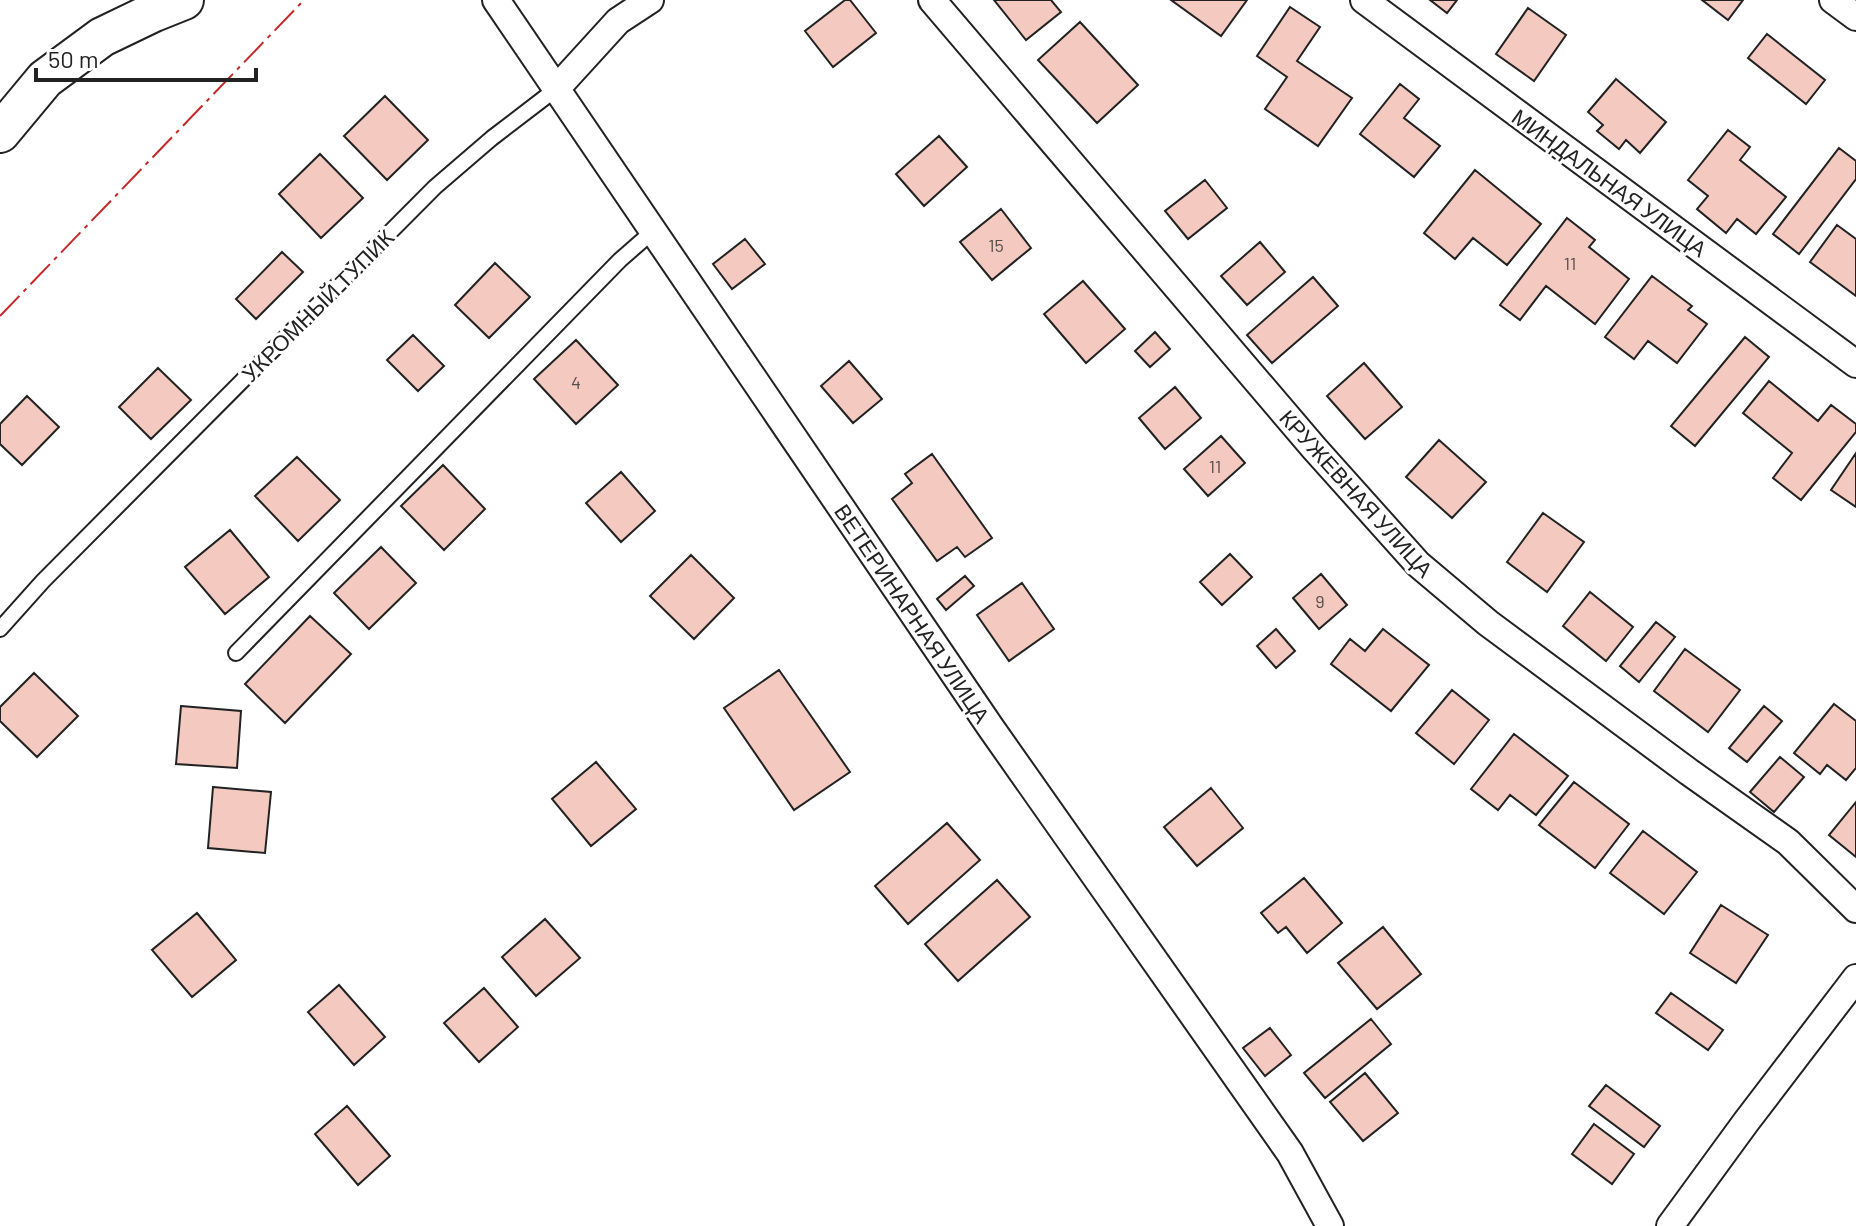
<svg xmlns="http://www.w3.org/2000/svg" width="1856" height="1226" font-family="Barlow,sans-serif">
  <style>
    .building { fill: #f3c9c0; stroke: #222; stroke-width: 2 }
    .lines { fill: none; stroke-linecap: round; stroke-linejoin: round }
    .lane-casing { stroke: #222; stroke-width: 18 }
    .street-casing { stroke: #222; stroke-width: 30 }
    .secondary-casing { stroke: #222; stroke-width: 42 }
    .lane { stroke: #fff; stroke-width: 14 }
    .street { stroke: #fff; stroke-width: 26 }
    .secondary { stroke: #fff; stroke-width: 38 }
    .power { stroke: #c62828; stroke-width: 2; stroke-dasharray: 28 6 4 6; stroke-linecap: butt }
    .labels { text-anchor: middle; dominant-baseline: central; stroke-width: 6; stroke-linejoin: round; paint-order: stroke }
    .number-label { font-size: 18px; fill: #564c4a }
    .street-label { font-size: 22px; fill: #222; stroke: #fff }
  </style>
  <rect width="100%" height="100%" fill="#fff"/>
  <path class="building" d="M845,0H850L876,33L833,67L805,31Z
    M994,0H1051L1061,12L1026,40Z
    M1171,0H1247L1221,36Z
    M1430,0H1457L1447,13Z
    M1702,0H1743L1728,20Z
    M1290,7L1320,27L1297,61L1352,98L1318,146L1265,109L1287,77L1257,56Z
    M1528,8L1566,35L1534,81L1496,54Z
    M1080,22L1138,85L1097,123L1038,60Z
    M1767,34L1825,80L1806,104L1748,58Z
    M1616,79L1666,122L1640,153L1626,140L1619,149L1597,131L1603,125L1588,112Z
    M1400,84L1419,99L1404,118L1440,146L1414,177L1360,134Z
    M385,96L428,140L387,180L344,136Z
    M1728,130L1750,147L1740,160L1786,197L1756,234L1737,219L1726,233L1697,209L1708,196L1688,180Z
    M939,136L967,167L924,206L896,174Z
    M1839,148L1856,161V179L1799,254L1773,234Z
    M320,154L363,198L321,238L279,194Z
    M1475,170L1541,224L1507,265L1473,238L1455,259L1424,233Z
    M1205,180L1227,208L1188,239L1165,211Z
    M1001,209L1031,248L992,280L960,242Z
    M1567,218L1595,240L1589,247L1629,279L1595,324L1546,286L1520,320L1500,305Z
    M1837,225L1856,239V296L1810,262Z
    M745,239L765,264L732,289L713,264Z
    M1260,242L1285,272L1247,305L1221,276Z
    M282,252L303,272L256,319L236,299Z
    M495,263L530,297L489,338L455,305Z
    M1652,276L1692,306L1688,310L1707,324L1677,363L1648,341L1634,359L1605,337Z
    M1313,277L1338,306L1272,363L1247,335Z
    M1083,281L1125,329L1086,363L1044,314Z
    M1155,332L1170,349L1150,367L1135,351Z
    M413,335L444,366L418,391L387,360Z
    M1745,337L1769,357L1695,446L1671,426Z
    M576,340L618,385L576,424L534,379Z
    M849,361L882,399L853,423L821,386Z
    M1364,363L1402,407L1365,439L1327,396Z
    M158,368L191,400L151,439L119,407Z
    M1769,381L1818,421L1831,405L1856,424V432L1801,500L1773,478L1792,453L1743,413Z
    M1175,387L1201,418L1165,449L1139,418Z
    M27,396L59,427L22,465L0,444V424Z
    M1221,436L1245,463L1208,496L1184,469Z
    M1439,440L1486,482L1452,518L1406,477Z
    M1856,453V507L1831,490Z
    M932,454L992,538L965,557L957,547L937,561L892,499L912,483L905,474Z
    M297,457L340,500L298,541L255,496Z
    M443,465L485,509L444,550L401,506Z
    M621,472L655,511L621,542L586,503Z
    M1543,513L1584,542L1547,592L1507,562Z
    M230,530L269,577L225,614L185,567Z
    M381,547L416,583L369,629L334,593Z
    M1230,554L1252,577L1222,605L1200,582Z
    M691,555L734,598L694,639L650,596Z
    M1321,574L1347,605L1319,629L1293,598Z
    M965,576L974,586L946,610L937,599Z
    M1022,583L1054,629L1009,661L977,615Z
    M1590,592L1633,627L1606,661L1563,626Z
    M310,616L351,654L285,723L245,684Z
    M1656,622L1675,637L1639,682L1620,666Z
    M1276,629L1295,651L1276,668L1257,646Z
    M1383,629L1429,665L1391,711L1331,664L1350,639L1365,651Z
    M1685,649L1740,690L1708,732L1654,691Z
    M779,670L850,772L794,810L724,708Z
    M34,673L78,716L37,757L0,721V707Z
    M1452,690L1489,720L1454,764L1416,733Z
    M1834,704L1856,721V768L1846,780L1827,765L1820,774L1794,753Z
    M181,706L241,711L237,768L176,764Z
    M1764,706L1782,721L1747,762L1729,748Z
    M1514,734L1568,776L1536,815L1510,795L1498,810L1471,789Z
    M1780,757L1804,777L1774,812L1750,792Z
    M596,762L636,809L591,846L552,799Z
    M1574,782L1629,824L1595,868L1539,825Z
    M213,787L271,792L265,853L208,848Z
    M1211,788L1243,828L1197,866L1164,827Z
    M1856,802V857L1829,835Z
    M947,823L980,860L908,924L875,886Z
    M1643,831L1697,872L1664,914L1610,873Z
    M1304,878L1342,923L1307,953L1286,927L1278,933L1261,913Z
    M997,880L1030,917L958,981L925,944Z
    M1721,905L1768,935L1736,983L1690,953Z
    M197,913L236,960L192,997L152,950Z
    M545,919L580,958L536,996L502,957Z
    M1383,927L1421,974L1377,1009L1338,963Z
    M339,985L385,1037L354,1065L308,1012Z
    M484,988L518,1027L479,1062L444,1023Z
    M1671,993L1723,1030L1708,1050L1656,1013Z
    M1371,1019L1391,1044L1325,1098L1304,1073Z
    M1270,1028L1291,1055L1265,1076L1243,1048Z
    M1365,1073L1398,1113L1363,1141L1330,1102Z
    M1606,1085L1660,1126L1644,1147L1589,1106Z
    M347,1106L390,1156L358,1185L315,1134Z
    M1594,1124L1634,1154L1612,1184L1572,1154Z"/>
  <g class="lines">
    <defs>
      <path id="lane" d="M0,629L43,581L435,187L492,138L556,89
        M236,653L620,260L652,232"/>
      <path id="street" d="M496,0L991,728L1290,1153L1330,1226
        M932,0L1314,448L1418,564L1488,623L1689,772L1788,842L1856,909
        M1364,0L1856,364
        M1833,0L1856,17
        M556,89L618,21L650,0
        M1670,1226L1746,1122L1856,978"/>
      <path id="secondary" d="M0,133L45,79L102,37L154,12L184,0"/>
    </defs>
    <use href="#lane" class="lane-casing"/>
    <use href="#street" class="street-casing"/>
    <use href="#secondary" class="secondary-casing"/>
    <use href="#lane" class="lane"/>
    <use href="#street" class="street"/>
    <use href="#secondary" class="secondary"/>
    <path class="power" d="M0,316L304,0"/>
  </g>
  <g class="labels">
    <g class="number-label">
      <text x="996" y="245">15</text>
      <text x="1570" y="263">11</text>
      <text x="576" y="382">4</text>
      <text x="1215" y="466">11</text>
      <text x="1320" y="601">9</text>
    </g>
    <g class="street-label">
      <text transform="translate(1610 182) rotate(36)">МИНДАЛЬНАЯ УЛИЦА</text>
      <text transform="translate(317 305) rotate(-45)">УКРОМНЫЙ ТУПИК</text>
      <text transform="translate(1357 493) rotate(48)">КРУЖЕВНАЯ УЛИЦА</text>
      <text transform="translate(913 613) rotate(56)">ВЕТЕРИНАРНАЯ УЛИЦА</text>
    </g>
  </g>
  <path d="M36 68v12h220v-12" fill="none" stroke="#222222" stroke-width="4"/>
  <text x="48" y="68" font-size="24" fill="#222222" stroke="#ffffff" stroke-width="6" paint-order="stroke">50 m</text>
</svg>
